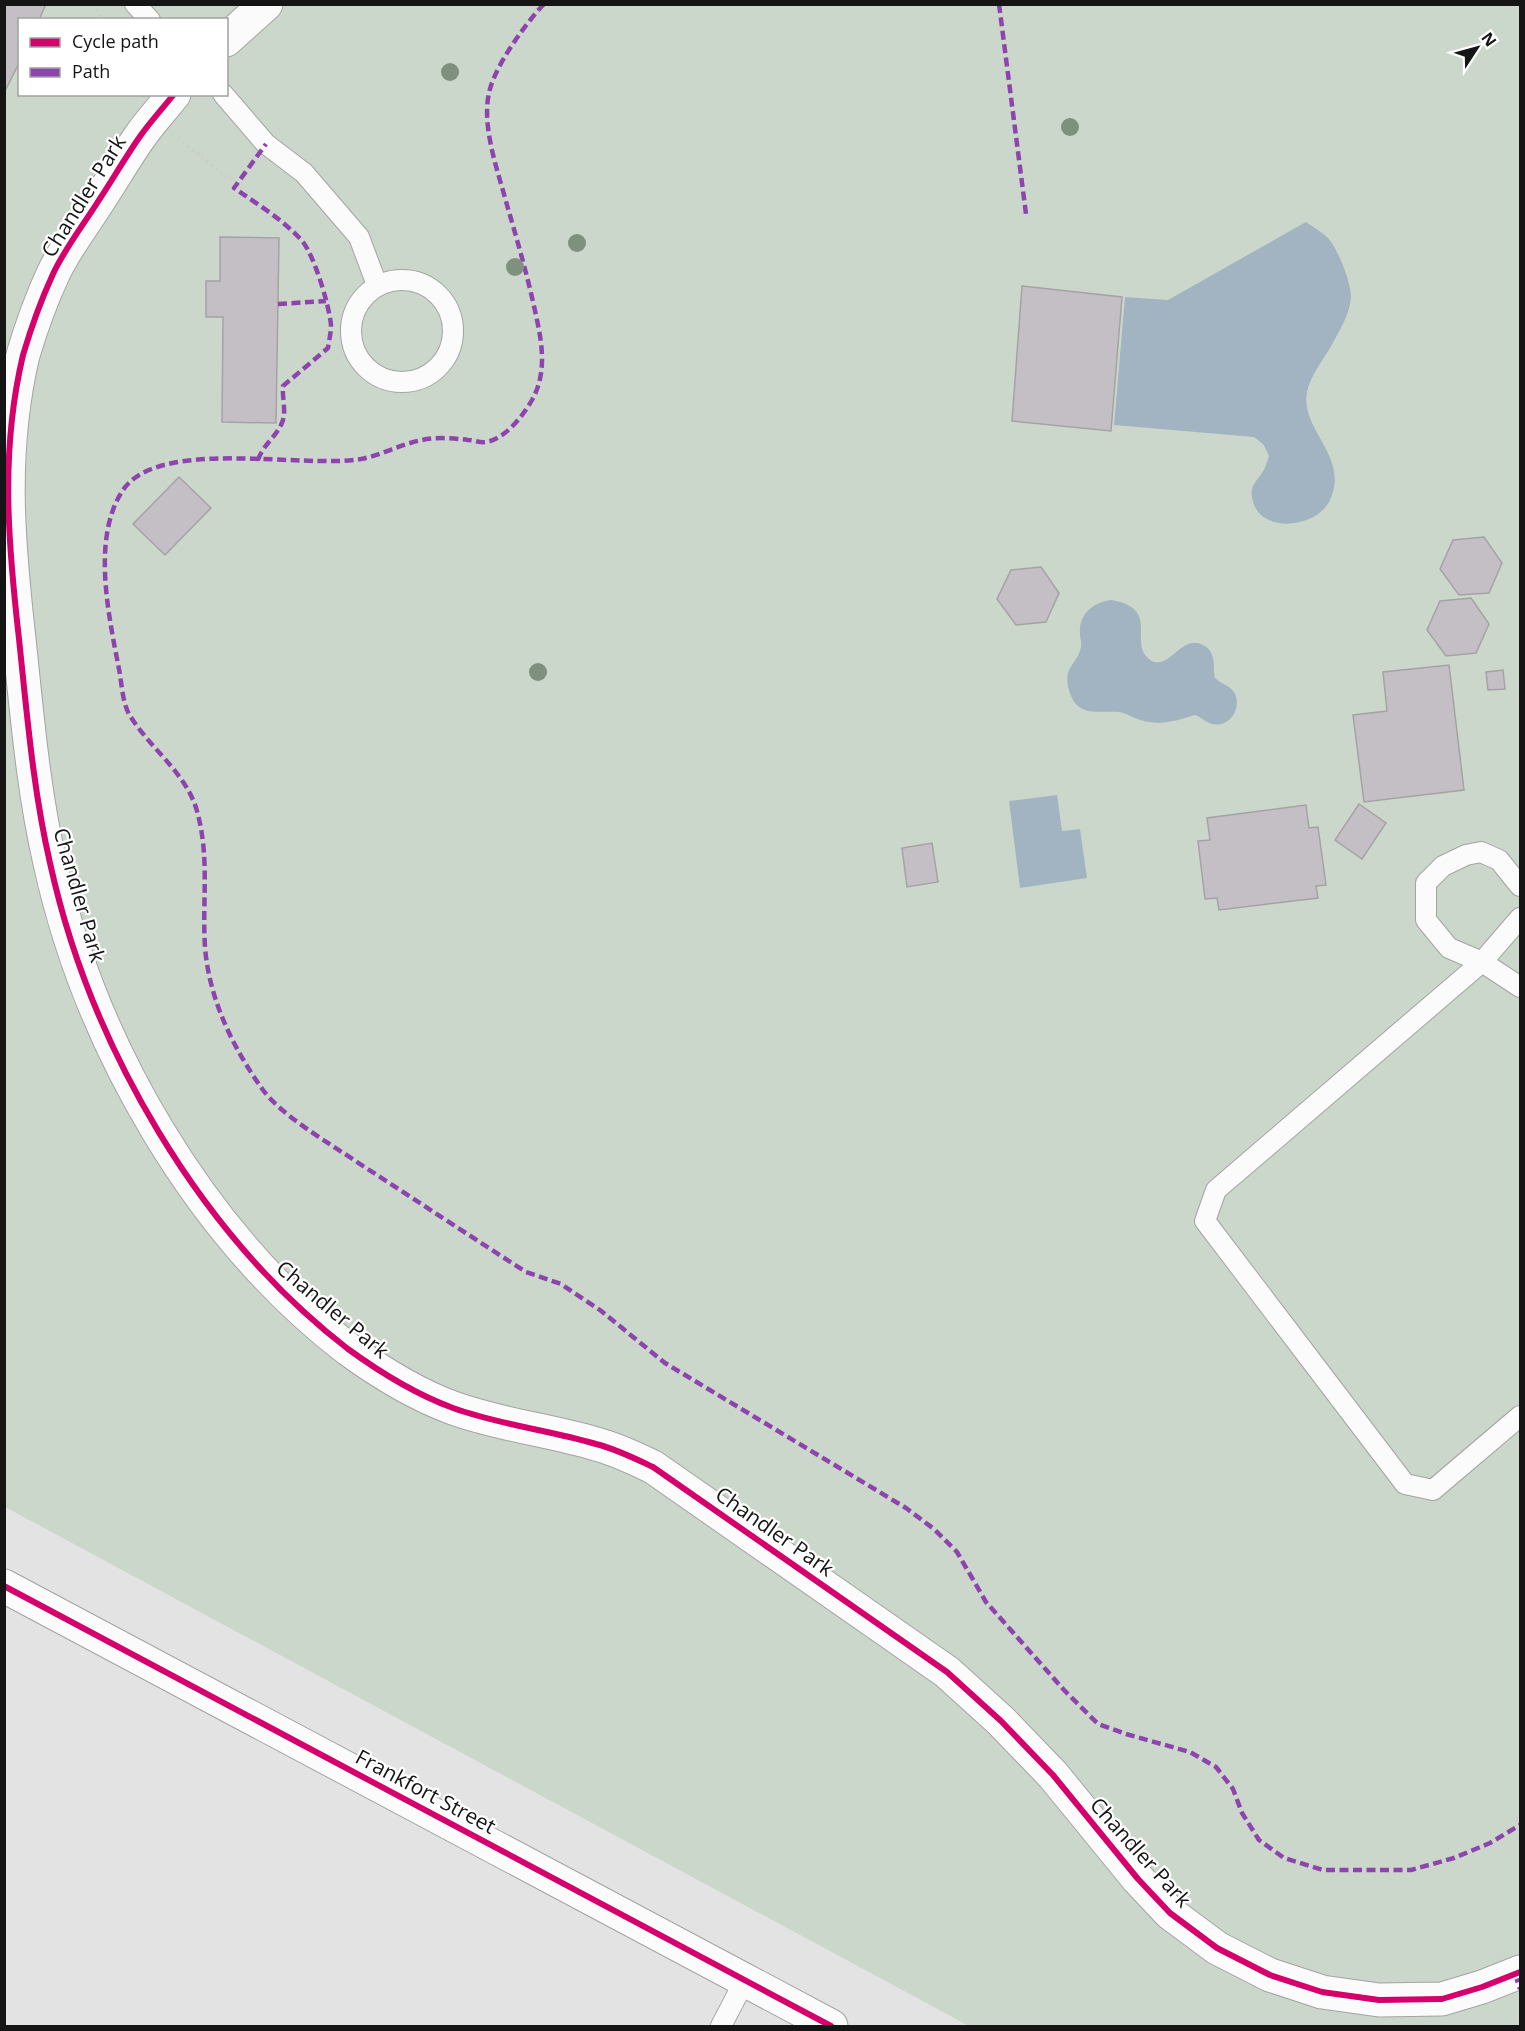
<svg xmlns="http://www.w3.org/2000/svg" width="1525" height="2031" font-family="'Open Sans',sans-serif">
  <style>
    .green { fill: #ccd7cb; fill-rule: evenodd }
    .water { fill: #a2b3c1 }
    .building { fill: #c4bfc5; stroke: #a4a3a4; stroke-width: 1.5 }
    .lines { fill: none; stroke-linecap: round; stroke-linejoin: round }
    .service-casing { stroke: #a4a3a4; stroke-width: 22 }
    .minor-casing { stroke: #a4a3a4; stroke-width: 35 }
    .path { stroke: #cdcccd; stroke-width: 4; stroke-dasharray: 1.5 4.5; stroke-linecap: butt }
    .service { stroke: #fbfbfb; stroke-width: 20 }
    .minor { stroke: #fbfbfb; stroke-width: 33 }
    .quiet { stroke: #8e44ad; stroke-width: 4.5; stroke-dasharray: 9 4.5; stroke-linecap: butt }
    .cycleway-casing { stroke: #fff; stroke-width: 10 }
    .cycleway { stroke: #d6006c; stroke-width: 6 }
    .tree { fill: #7f907e }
    .labels { text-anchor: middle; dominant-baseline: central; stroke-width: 4.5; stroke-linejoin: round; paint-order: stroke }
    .street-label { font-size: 21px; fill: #161516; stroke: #fff }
  </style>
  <rect width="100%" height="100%" fill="#e4e3e4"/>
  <path class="green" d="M5,5H1520V2026H969L5,1507ZM20,20H226V94H20Z"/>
  <path class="water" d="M1306,222C1313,227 1322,232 1328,238C1338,249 1351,282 1351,297C1350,315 1338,333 1330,348C1322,361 1310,377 1307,392C1300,431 1350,456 1330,500C1317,529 1257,535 1252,497C1250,486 1256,482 1262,473C1265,469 1267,462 1269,456L1264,445L1254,437L1114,425L1125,297L1168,300Z
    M1111,600C1159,608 1131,639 1146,656C1166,679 1180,632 1203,645C1207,647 1211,651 1212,655C1215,662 1213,671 1215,678C1221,684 1229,685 1234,692C1243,707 1230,728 1212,724C1205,722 1201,717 1195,715C1175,721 1161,726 1140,720C1133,718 1127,713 1119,712C1099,710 1077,719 1069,690C1062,667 1078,664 1081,647C1082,641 1079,635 1080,629C1081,612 1095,602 1111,600Z
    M1057,795L1062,831L1080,829L1087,878L1020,888L1009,801Z"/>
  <path class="building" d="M4,4H46L39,20H20V61L4,93Z
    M220,237L279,238L276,423L222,422L223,317H206V281H220Z
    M1022,286L1122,297L1111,431L1012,421Z
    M179,477L211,508L165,555L133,524Z
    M1484,537L1502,563L1489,593L1459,595L1440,569L1453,540Z
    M1041,567L1059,593L1046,622L1016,625L997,599L1011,570Z
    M1471,598L1489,624L1476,653L1446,656L1427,630L1440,601Z
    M1449,665L1464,790L1364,802L1353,715L1387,711L1383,672Z
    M1503,670L1505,689L1488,690L1486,672Z
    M1359,804L1386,823L1362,859L1335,840Z
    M1306,805L1309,828L1318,827L1326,885L1316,886L1318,898L1219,910L1217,898L1205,899L1198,841L1210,840L1207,818Z
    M932,843L938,882L907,887L902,848Z"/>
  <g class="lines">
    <defs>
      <path id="service" d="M135,4L150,20
        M223,94L266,144L304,173L359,237L377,285
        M351 331a51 51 0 1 1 102 0a51 51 0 1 1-102 0Z
        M1520,886L1499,860L1481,852L1466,855L1443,866L1426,883V920L1449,948L1482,962L1520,987
        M1520,918L1482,962L1216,1190L1205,1221L1405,1484L1433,1490L1520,1416
        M721,2026L745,1980"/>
      <path id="minor" d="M226,40L266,4
        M174,94C163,108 151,121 141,135C126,156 113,179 99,200C84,224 65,248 53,274C41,300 31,328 23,355C0,452 8,542 19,639C27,714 33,789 50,863C90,1045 199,1234 348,1349C381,1373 415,1394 453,1408C500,1425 549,1430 596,1444C616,1449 634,1458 653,1467L947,1672L1001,1721L1053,1775L1138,1879L1170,1913L1217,1948L1270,1975L1322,1992L1379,2000L1442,1999L1482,1987L1520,1972
        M4,1586L831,2026"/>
    </defs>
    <use href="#service" class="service-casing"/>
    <use href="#minor" class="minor-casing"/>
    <path class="path" d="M94,4L103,20
      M178,139L237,184"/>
    <use href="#service" class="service"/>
    <use href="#minor" class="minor"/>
    <path class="quiet" d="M544,4C526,23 497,63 490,89C480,124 498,171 507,205C518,243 529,281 537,320C543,348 546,375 532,400C523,416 505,439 486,442C480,443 474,440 468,440C453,438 436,437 422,440C401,444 382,455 361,459C301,469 159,437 123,490C91,538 109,617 119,669C122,684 122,701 129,714C149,748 186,772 197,811C210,858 202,900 205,947C209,999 233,1048 263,1090C282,1116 329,1143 357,1162C414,1199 470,1236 526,1272L561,1284L600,1310L665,1363L906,1508L934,1529L957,1552L986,1602L1064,1690L1098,1724L1126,1734L1190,1752L1216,1767L1233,1789L1242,1813L1259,1840L1284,1858L1323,1870H1411L1454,1858L1490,1843L1520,1825
      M999,4L1026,214
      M278,304L326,301
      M258,460C263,444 278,436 283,420C286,410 282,397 283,386L328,348C329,341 331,333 331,325C329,305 315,258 303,242C284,220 257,204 234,188L266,144
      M1515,1974L1520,1989"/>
    <defs>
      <path id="cycleway" d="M174,94C163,108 151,121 141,135C126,156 113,179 99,200C84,224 65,248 53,274C41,300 31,328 23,355C0,452 8,542 19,639C27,714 33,789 50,863C90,1045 199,1234 348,1349C381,1373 415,1394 453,1408C500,1425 549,1430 596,1444C616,1449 634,1458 653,1467L947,1672L1001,1721L1053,1775L1138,1879L1170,1913L1217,1948L1270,1975L1322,1992L1379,2000L1442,1999L1482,1987L1520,1972
        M4,1586L831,2026"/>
    </defs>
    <use href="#cycleway" class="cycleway-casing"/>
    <use href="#cycleway" class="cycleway"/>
  </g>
  <g class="tree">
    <circle cx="450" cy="72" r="9"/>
    <circle cx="1070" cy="127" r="9"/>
    <circle cx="577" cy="243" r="9"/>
    <circle cx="515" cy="267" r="9"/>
    <circle cx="538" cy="672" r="9"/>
  </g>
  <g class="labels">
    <g class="street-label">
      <text transform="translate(83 196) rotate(-58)">Chandler Park</text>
      <text transform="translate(80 895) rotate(74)">Chandler Park</text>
      <text transform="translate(333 1309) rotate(40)">Chandler Park</text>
      <text transform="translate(775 1531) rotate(35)">Chandler Park</text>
      <text transform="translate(426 1791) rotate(28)">Frankfort Street</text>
      <text transform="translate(1141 1852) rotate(48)">Chandler Park</text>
    </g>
  </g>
  <rect width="1525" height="2031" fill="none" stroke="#161516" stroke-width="12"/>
  <rect x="18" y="18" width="210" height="78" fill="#ffffff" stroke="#a2a1a2" stroke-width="1.5"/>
  <rect x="30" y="38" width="30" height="9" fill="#d6006c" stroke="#a2a1a2" stroke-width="1.5"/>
  <text x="72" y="48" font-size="18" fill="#161516">Cycle path</text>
  <rect x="30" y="68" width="30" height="9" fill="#8e44ad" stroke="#a2a1a2" stroke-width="1.5"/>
  <text x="72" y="78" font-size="18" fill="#161516">Path</text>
  <g transform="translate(1477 48) rotate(54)" stroke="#ffffff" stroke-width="4.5" paint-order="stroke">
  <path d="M0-4.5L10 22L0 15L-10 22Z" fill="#161516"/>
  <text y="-9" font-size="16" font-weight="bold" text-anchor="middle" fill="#161516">N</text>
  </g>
</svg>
